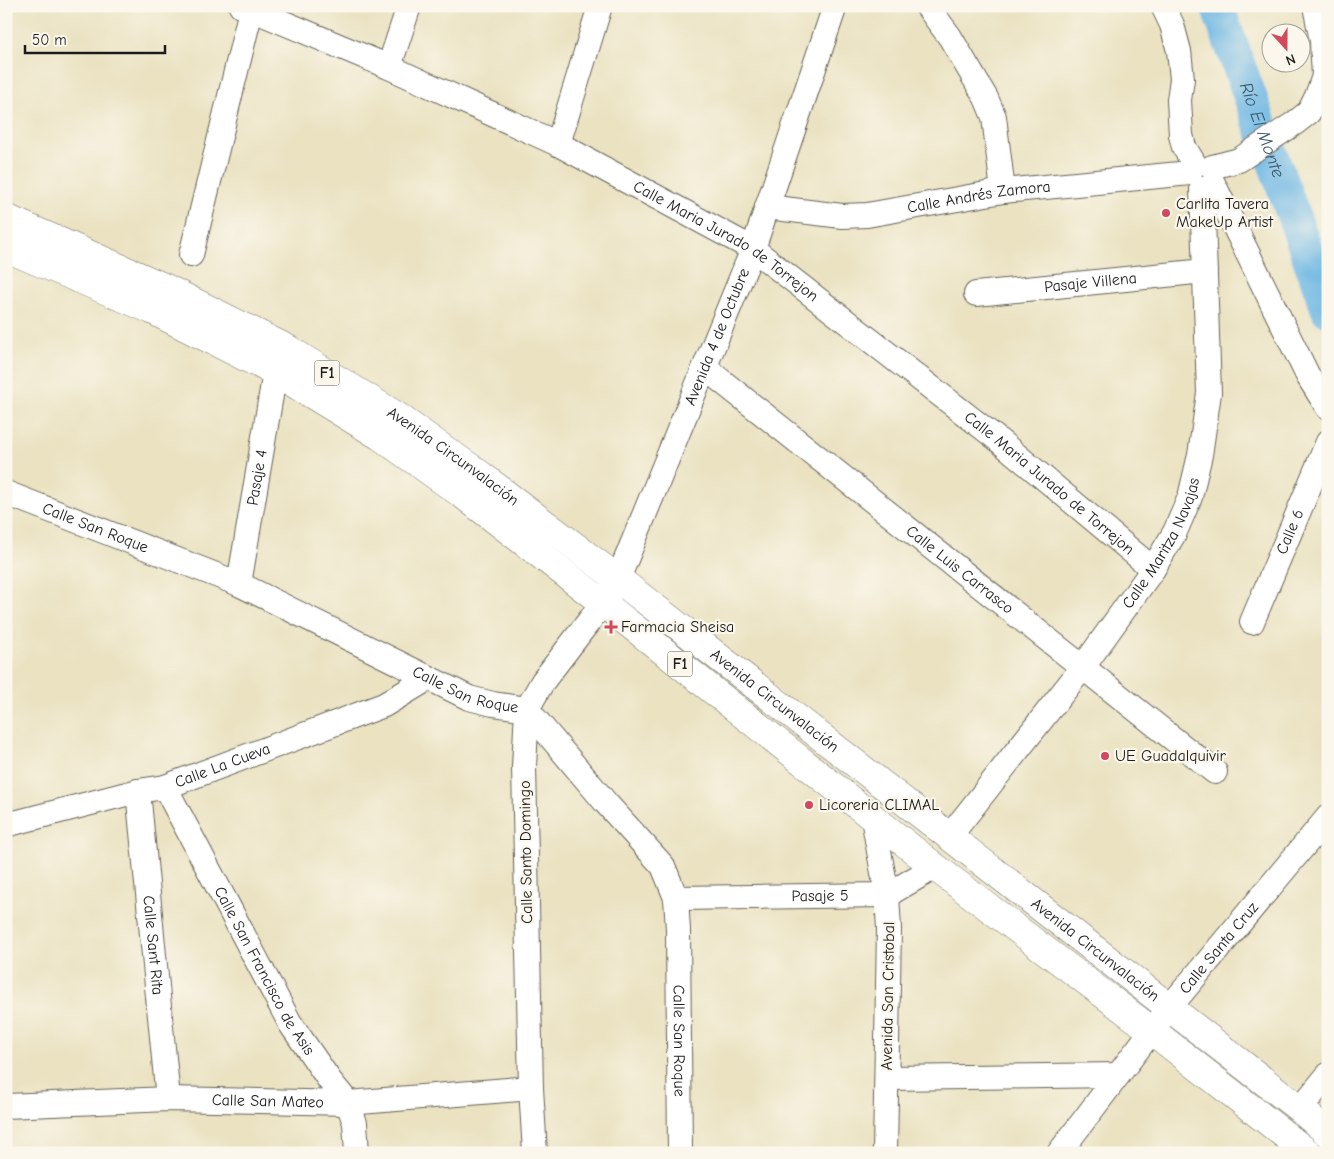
<svg xmlns="http://www.w3.org/2000/svg" width="1334" height="1159" font-family="'Comic Neue',sans-serif">
  <style>
    .lines { fill: none; stroke-linecap: round; stroke-linejoin: round }
    .river { stroke: #6ab5e3; stroke-width: 34 }
    .minor-casing { stroke: #646156; stroke-width: 26 }
    .highway-casing { stroke: #646156; stroke-width: 29 }
    .minor { stroke: #fff; stroke-width: 24 }
    .highway { stroke: #fff; stroke-width: 28 }
    .poi-dot { fill: #d1495b; stroke: #fbf7ec; stroke-width: 2 }
    .labels { text-anchor: middle; dominant-baseline: central; stroke-width: 4.5; stroke-linejoin: round; paint-order: stroke }
    .shield { fill: #fbf7ec; stroke: #5f5e5a; stroke-width: 1 }
    .shield-label { font-size: 15px; font-weight: bold; fill: #1c1c1c }
    .street-label { font-size: 16px; fill: #1c1c1c; stroke: #fbf7ec }
    .poi-label { font-size: 16px; fill: #1c1c1c; stroke: #fbf7ec; text-anchor: start }
    .water-label { font-size: 18px; font-style: italic; fill: #3b596c; stroke: #fbf7ec }
  </style>
  <rect width="100%" height="100%" fill="#fbf7ec"/>
  <filter id="ink" filterUnits="userSpaceOnUse"><feTurbulence type="fractalNoise" baseFrequency=".02" numOctaves="2"/><feDisplacementMap in="SourceGraphic" scale="10" xChannelSelector="R" yChannelSelector="G"/><feConvolveMatrix kernelMatrix="1 2 1 2 8 2 1 2 1" color-interpolation-filters="sRGB"/></filter>
  <filter id="wash" filterUnits="userSpaceOnUse"><feTurbulence type="fractalNoise" baseFrequency=".0096" numOctaves="4" result="noise"/><feDisplacementMap in="SourceGraphic" scale="20" xChannelSelector="R" yChannelSelector="G"/><feGaussianBlur stdDeviation="1.12" result="paint"/><feColorMatrix in="noise" values="0 0 0 0 0 0 0 0 0 0 0 0 0 0 0 0 0 1.4 0 .05"/><feComposite in="paint" operator="in"/></filter>
  <g filter="url(#wash)">
    <rect width="100%" height="100%" fill="#eae2c1"/>
    <g class="lines">
      <path class="river" id="s1" d="M1217,6L1328,310"/>
    </g>
  </g>
  <g filter="url(#ink)">
    <g class="lines">
      <defs>
        <g id="minor">
          <path id="s2" d="M241,6L251,9L389,67L558,144L753,249L996,438L1153,569"/>
          <path d="M927,6L950,37L986,98L994,117L1003,191"/>
          <path d="M1163,6L1172,25L1179,51L1182,79L1179,100L1181,135L1184,147L1195,165"/>
          <path d="M389,67L409,6"/>
          <path d="M558,144L600,6"/>
          <path d="M1212,167L1239,160L1295,123L1309,112L1317,96L1324,76L1322,41L1315,6"/>
          <path d="M1213,183L1308,376L1328,408"/>
          <path id="s3" d="M767,207L842,216L867,215L1003,191L1190,173"/>
          <path d="M191,255L252,6"/>
          <path id="s4" d="M976,294L1205,271"/>
          <path id="s5" d="M705,368L1215,772"/>
          <path id="s6" d="M6,493L239,584L469,698L493,704L527,709L606,803L663,866L676,898L678,930L680,1153"/>
          <path id="s7" d="M239,584L275,372"/>
          <path id="s8" d="M1252,622L1328,442"/>
          <path id="s9" d="M165,787L290,1023L330,1081L348,1103L355,1123L357,1153"/>
          <path id="s10" d="M138,791L168,1099"/>
          <path d="M873,818L887,895L889,929L885,1153"/>
          <path id="s11" d="M6,825L138,791L165,787L384,705L429,678"/>
          <path id="s12" d="M949,837L1083,667L1153,569L1175,532L1190,497L1200,455L1209,393L1202,188"/>
          <path id="s13" d="M676,898L887,895L935,867"/>
          <path d="M887,1078L1118,1075"/>
          <path id="s14" d="M6,1106L168,1099L348,1103L531,1088"/>
          <path d="M1300,1109L1328,1075"/>
          <path id="s15" d="M535,1153L531,1088L524,767L527,709L543,681L603,603L618,579L753,249L835,6"/>
          <path id="s16" d="M1059,1153L1169,1008L1328,817"/>
        </g>
        <g id="highway">
          <path id="s17" d="M6,218L164,287L288,349L397,416L474,470L618,579L1300,1109L1328,1133"/>
          <path d="M6,248L152,310L275,372L380,436L463,495L603,603L935,867L1151,1030L1308,1153"/>
        </g>
      </defs>
      <use href="#minor" class="minor-casing"/>
      <use href="#highway" class="highway-casing"/>
      <use href="#minor" class="minor"/>
      <use href="#highway" class="highway"/>
    </g>
  </g>
  <g class="poi-dot">
    <circle cx="1166" cy="213" r="5"/>
    <path d="M608.5 619.5h5v5h5v5h-5v5h-5v-5h-5v-5h5z"/>
    <circle cx="1105" cy="756" r="5"/>
    <circle cx="809" cy="805" r="5"/>
  </g>
  <g class="labels">
    <g class="shield">
      <rect x="314.5" y="360.5" width="25" height="25" rx="4"/>
      <rect x="667.5" y="651.5" width="25" height="25" rx="4"/>
    </g>
    <g class="shield-label">
      <text x="327" y="373">F1</text>
      <text x="680" y="664">F1</text>
    </g>
    <g class="street-label">
      <text stroke="none"><textPath href="#s3" startOffset="214">Calle Andrés Zamora</textPath></text>
      <text stroke="none"><textPath href="#s2" startOffset="540">Calle Maria Jurado de Torrejon</textPath></text>
      <text stroke="none"><textPath href="#s4" startOffset="115">Pasaje Villena</textPath></text>
      <text stroke="none"><textPath href="#s15" startOffset="865">Avenida 4 de Octubre</textPath></text>
      <text stroke="none"><textPath href="#s17" startOffset="508">Avenida Circunvalación</textPath></text>
      <text stroke="none"><textPath href="#s7" startOffset="108">Pasaje 4</textPath></text>
      <text stroke="none"><textPath href="#s2" startOffset="945">Calle Maria Jurado de Torrejon</textPath></text>
      <text stroke="none"><textPath href="#s6" startOffset="96">Calle San Roque</textPath></text>
      <text stroke="none"><textPath href="#s8" startOffset="98">Calle 6</textPath></text>
      <text stroke="none"><textPath href="#s12" startOffset="364">Calle Maritza Navajas</textPath></text>
      <text stroke="none"><textPath href="#s5" startOffset="325">Calle Luis Carrasco</textPath></text>
      <text stroke="none"><textPath href="#s6" startOffset="501">Calle San Roque</textPath></text>
      <text stroke="none"><textPath href="#s17" startOffset="912">Avenida Circunvalación</textPath></text>
      <text stroke="none"><textPath href="#s11" startOffset="225">Calle La Cueva</textPath></text>
      <text transform="translate(526 852) rotate(-91)">Calle Santo Domingo</text>
      <text stroke="none"><textPath href="#s13" startOffset="144">Pasaje 5</textPath></text>
      <text stroke="none"><textPath href="#s10" startOffset="155">Calle Sant Rita</textPath></text>
      <text stroke="none"><textPath href="#s16" startOffset="260">Calle Santa Cruz</textPath></text>
      <text stroke="none"><textPath href="#s17" startOffset="1318">Avenida Circunvalación</textPath></text>
      <text stroke="none"><textPath href="#s9" startOffset="209">Calle San Francisco de Asis</textPath></text>
      <text transform="translate(888 996) rotate(-89)">Avenida San Cristobal</text>
      <text stroke="none"><textPath href="#s6" startOffset="951">Calle San Roque</textPath></text>
      <text stroke="none"><textPath href="#s14" startOffset="262">Calle San Mateo</textPath></text>
    </g>
    <g class="poi-label">
      <text x="1176" y="204">Carlita Tavera<tspan x="1176" dy="18">MakeUp Artist</tspan></text>
      <text x="621" y="627">Farmacia Sheisa</text>
      <text x="1115" y="756">UE Guadalquivir</text>
      <text x="819" y="805">Licoreria CLIMAL</text>
    </g>
    <g class="water-label">
      <text stroke="none"><textPath href="#s1" startOffset="132">Río El Monte</textPath></text>
    </g>
  </g>
  <rect width="1334" height="1159" fill="none" stroke="#fbf7ec" stroke-width="25"/>
  <g transform="translate(1286 48) rotate(159)"><circle r="24" fill="#fbf7ec" stroke="#a29f99"/>
  <path d="M0-4L9 19L0 12L-9 19Z" fill="#d1495b"/>
  <text y="-8" font-size="14" font-weight="bold" text-anchor="middle" fill="#1c1c1c">N</text>
  </g>
  <path d="M25 45v8h140v-8" fill="none" stroke="#1c1c1c" stroke-width="2.5"/>
  <text x="32" y="45" font-size="15" fill="#1c1c1c" stroke="#fbf7ec" stroke-width="4" paint-order="stroke">50 m</text>
</svg>
